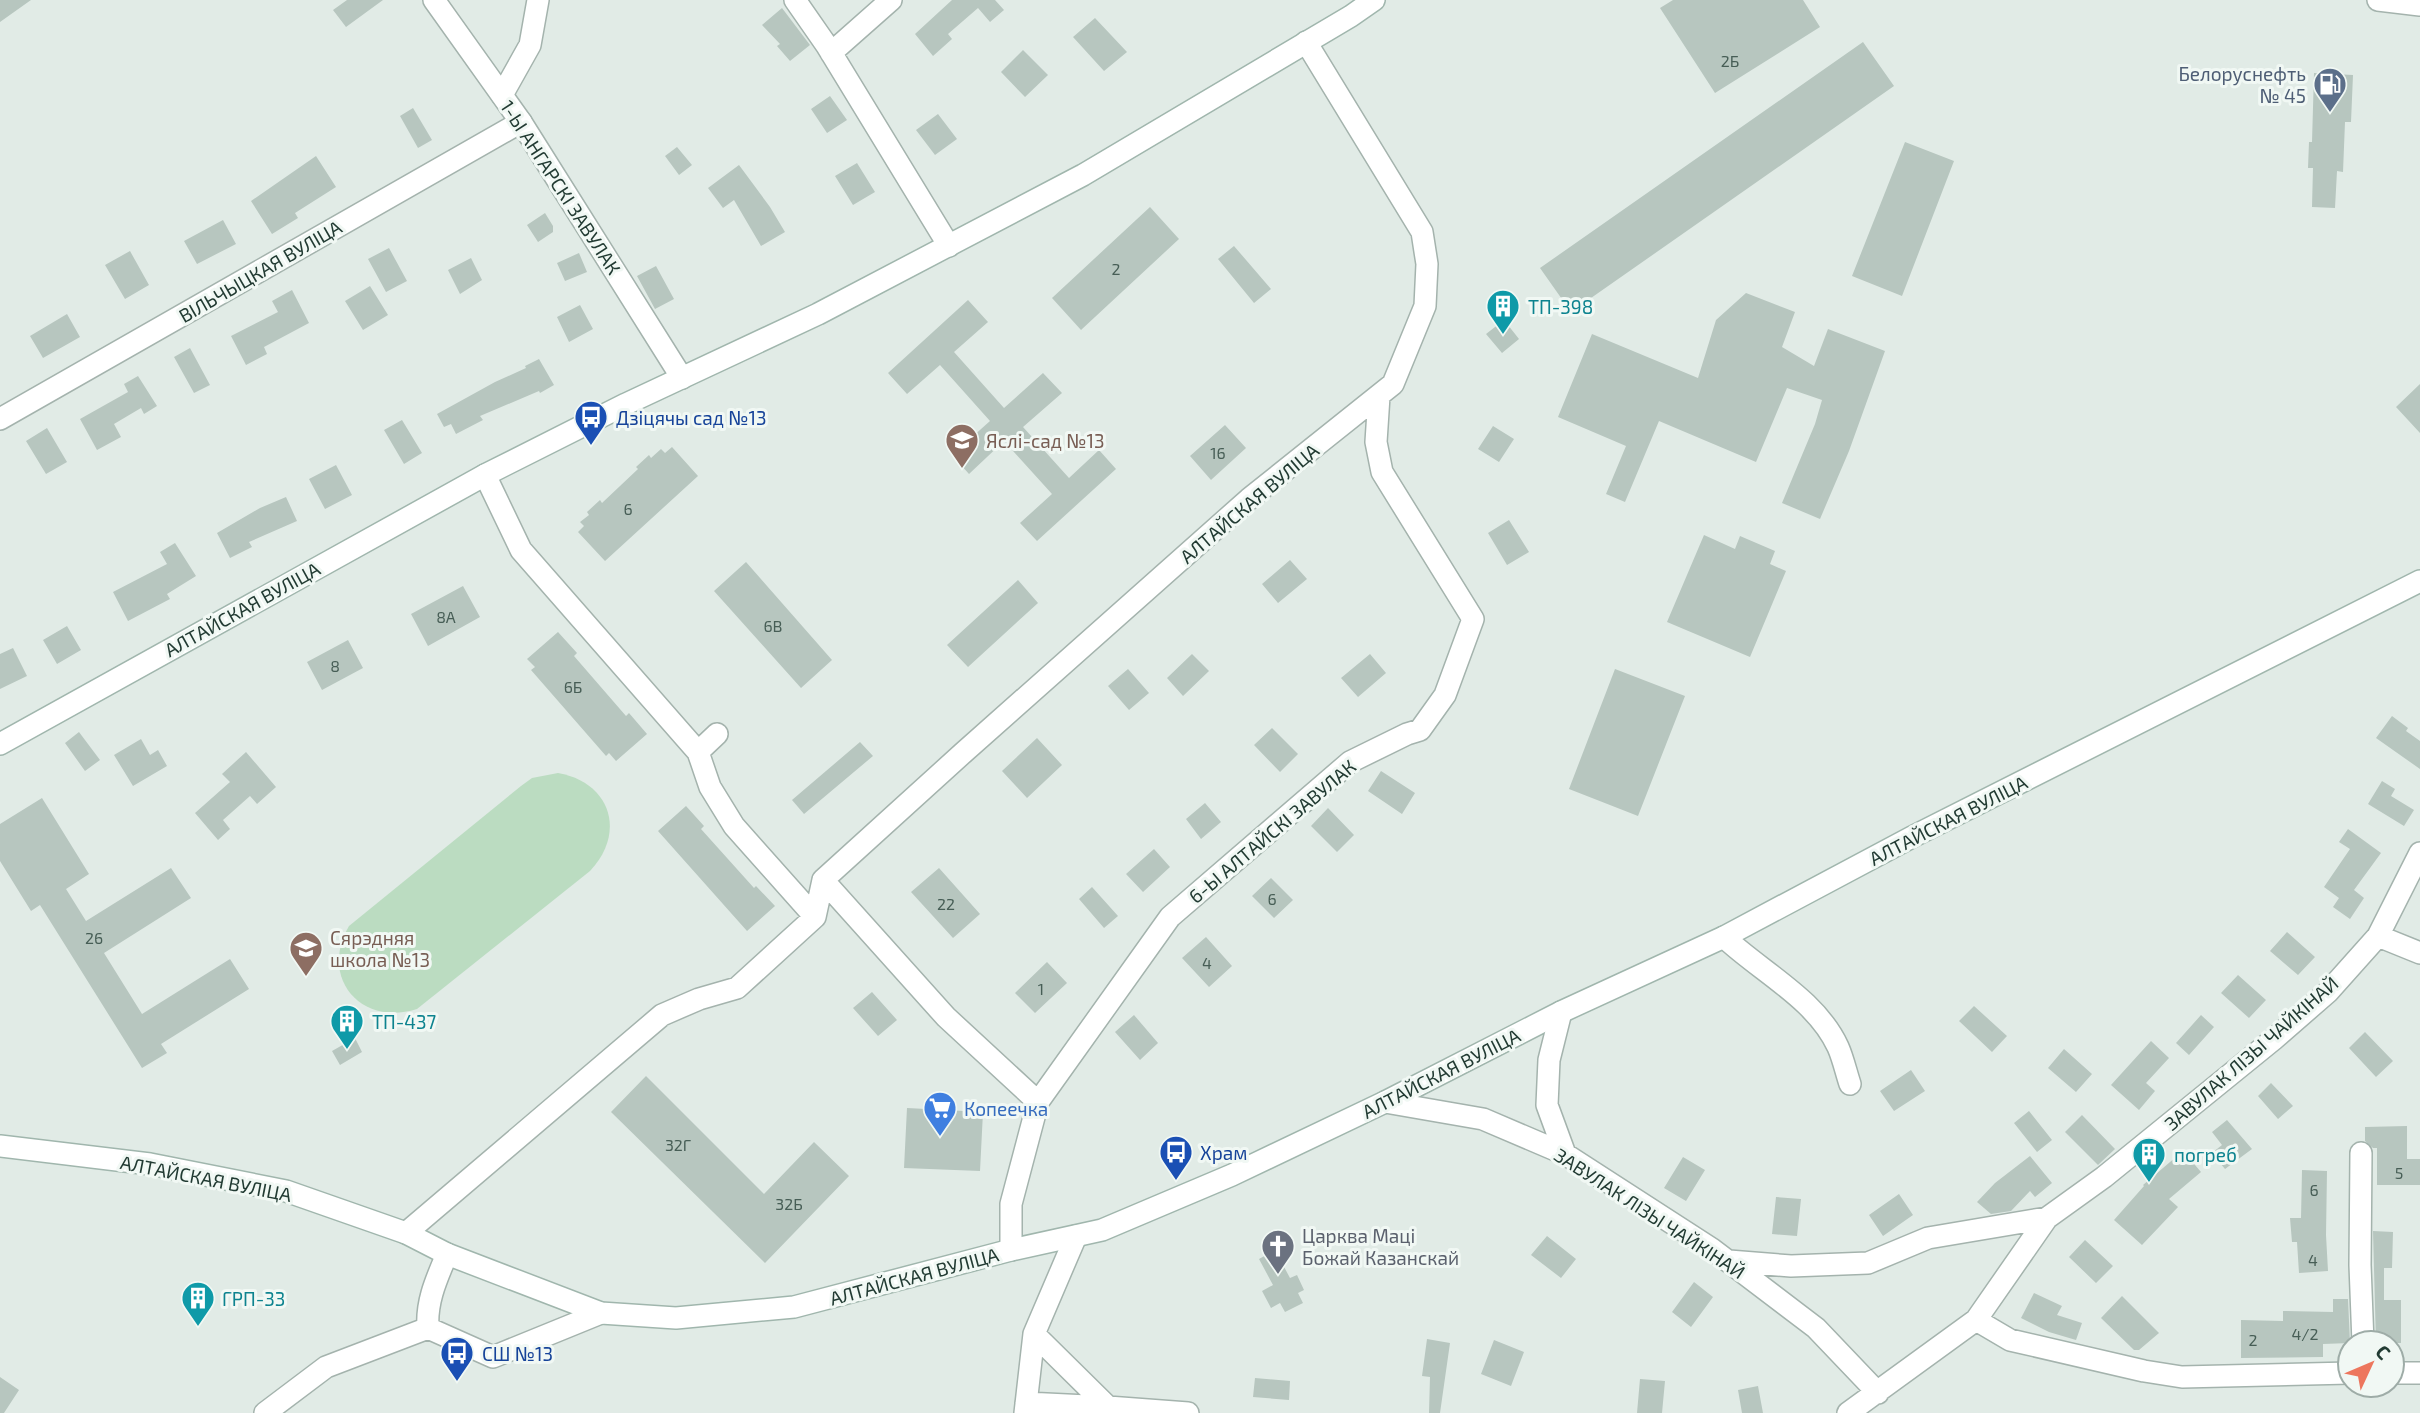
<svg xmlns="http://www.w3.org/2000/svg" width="2420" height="1413" font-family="'Exo 2',sans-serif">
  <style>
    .green { fill: #bbdcc1 }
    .building { fill: #b7c6bf }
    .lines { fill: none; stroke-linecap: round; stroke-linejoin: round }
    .minor-casing { stroke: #a4b3ad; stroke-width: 24 }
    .tertiary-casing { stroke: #a4b3ad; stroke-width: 24 }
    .secondary-casing { stroke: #a0b6ad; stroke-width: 24 }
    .minor { stroke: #fff; stroke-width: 21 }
    .tertiary { stroke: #fff; stroke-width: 21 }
    .secondary { stroke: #fff; stroke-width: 21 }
    .labels { text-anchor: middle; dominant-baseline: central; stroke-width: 6; stroke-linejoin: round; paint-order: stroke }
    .number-label { font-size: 16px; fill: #475e56 }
    .service-label { font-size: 19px; fill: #4e5e75; stroke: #f1f8f4; text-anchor: end }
    .street-label { font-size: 19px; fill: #223b33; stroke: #f1f8f4 }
    .culture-label { font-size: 19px; fill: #0d838f; stroke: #f1f8f4; text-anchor: start }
    .transit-label { font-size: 19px; fill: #164399; stroke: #f1f8f4; text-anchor: start }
    .education-label { font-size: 19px; fill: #785e54; stroke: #f1f8f4; text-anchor: start }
    .shop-label { font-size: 19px; fill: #366cbe; stroke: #f1f8f4; text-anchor: start }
    .worship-label { font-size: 19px; fill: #5b616d; stroke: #f1f8f4; text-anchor: start }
  </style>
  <rect width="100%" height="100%" fill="#e1ebe6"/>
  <path class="green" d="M558,773C610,782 627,832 590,871L417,1009C360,1027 319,977 349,926L521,786L532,778Z"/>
  <path class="building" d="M0,0H31L0,22Z
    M347,0H383L346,27L333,10Z
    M952,0H995L1004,10L990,22L978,8L948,34L952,39L933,56L915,34Z
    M1673,0H1803L1820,27L1715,93L1660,8Z
    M782,8L810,45L790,61L777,46L780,44L762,25Z
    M1095,18L1127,52L1104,71L1073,37Z
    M1863,42L1894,86L1571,312L1540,268Z
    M1023,50L1048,75L1025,97L1001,72Z
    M2314,73L2353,75L2351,122H2345L2343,172L2337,171L2335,208L2312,207L2313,168H2308L2309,142H2312Z
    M830,96L847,120L827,133L811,109Z
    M413,108L432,140L418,148L400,116Z
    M938,114L957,139L935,155L916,130Z
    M1905,142L1954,161L1902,296L1852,276Z
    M677,147L692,165L679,175L665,156Z
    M316,156L336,187L295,213L298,218L272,234L251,201Z
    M857,163L875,192L853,205L835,176Z
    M739,165L770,207L785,232L761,246L734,200L723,208L708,188Z
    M1150,207L1179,239L1081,330L1052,298Z
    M545,213L553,226V232L538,242L527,225Z
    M223,220L236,244L197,264L184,241Z
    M1234,246L1271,289L1254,303L1218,259Z
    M389,248L407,281L386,292L368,259Z
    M130,251L149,285L125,299L105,265Z
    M579,253L587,272L565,281L557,263Z
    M471,258L482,280L460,294L448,270Z
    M656,266L674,299L655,309L637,276Z
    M370,286L388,315L363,330L345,301Z
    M292,290L309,323L264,347L267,354L246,365L231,336L278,312L272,301Z
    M1746,293L1795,312L1782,347L1814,366L1828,329L1885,351L1849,451L1820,519L1782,503L1815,424L1822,400L1787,388L1756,462L1659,421L1625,502L1606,494L1626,446L1558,417L1592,334L1698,378L1716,320Z
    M968,300L988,322L954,352L1004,408L1043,373L1062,393L1023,427L1069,478L1099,450L1116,469L1037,541L1020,523L1052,494L1004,441L969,474L952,455L990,421L940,365L907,394L888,373Z
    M580,305L593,329L569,342L557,317Z
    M67,314L80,337L43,358L30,336Z
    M1504,320L1519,339L1502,353L1486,334Z
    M190,348L210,385L194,393L174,357Z
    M539,359L554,385L540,393L539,391L480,416L483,420L456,434L451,424L444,427L437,414L495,382L526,368L525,366Z
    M138,376L157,406L144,414L141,408L114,424L121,437L97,450L80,419L128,392L124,384Z
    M2420,384V433L2396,407Z
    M402,420L422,453L404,464L384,430Z
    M1225,425L1246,448L1211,480L1190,456Z
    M1493,426L1514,439L1499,462L1478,449Z
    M47,428L67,462L46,474L26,441Z
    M672,447L698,476L605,561L578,532L584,526L580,522L589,515L587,512L600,500L602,503L638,469L636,467L649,455L651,458L661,449L665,453Z
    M336,465L352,495L325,509L309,479Z
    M286,497L297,521L249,542L252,547L230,558L217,533L260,508Z
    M1509,520L1529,552L1507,565L1488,533Z
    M1704,535L1735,549L1740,536L1775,551L1770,564L1786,571L1750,657L1667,622Z
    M175,543L196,576L167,594L170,599L128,621L113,592L167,564L160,552Z
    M1290,560L1307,579L1278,603L1262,584Z
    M746,562L832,660L801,688L714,591Z
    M1018,580L1038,603L968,667L947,645Z
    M463,586L480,617L428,646L411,614Z
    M67,626L81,650L57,664L43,640Z
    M558,632L577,653L574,656L626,716L629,713L647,734L616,761L609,753L606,756L531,670L535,667L527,659Z
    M348,640L363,668L322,690L307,662Z
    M13,648L27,676L0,689V654Z
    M1192,654L1209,671L1183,696L1167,678Z
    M1370,654L1386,673L1358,697L1341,678Z
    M1128,669L1149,693L1129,710L1108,686Z
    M1615,669L1685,696L1638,816L1569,789Z
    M2392,716L2408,728L2406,731L2420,741V769L2376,738Z
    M1272,728L1298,754L1280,772L1254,745Z
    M79,732L100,760L85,771L65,743Z
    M1037,738L1062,765L1027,798L1002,771Z
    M141,739L150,755L158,750L167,766L133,786L114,755Z
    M860,742L873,756L804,814L792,800Z
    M246,752L276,787L257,804L250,796L223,820L230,829L218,840L195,813L230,782L222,774Z
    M1381,771L1415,793L1402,814L1368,791Z
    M2382,781L2395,789L2391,796L2414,810L2404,826L2368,804Z
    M42,798L89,874L66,889L86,921L171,868L191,898L104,953L142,1014L230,959L249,989L161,1044L167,1053L142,1068L40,905L31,911L0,861V824Z
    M1205,803L1221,822L1201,839L1186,819Z
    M686,806L704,826L701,829L754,888L756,886L775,906L747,931L658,831Z
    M1328,808L1354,835L1337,852L1311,826Z
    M2348,829L2381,853L2354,890L2364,898L2350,919L2333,907L2339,898L2324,887L2350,849L2339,842Z
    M1154,849L1170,867L1143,892L1126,874Z
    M939,868L980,914L953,938L911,892Z
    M1271,878L1293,900L1274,918L1252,896Z
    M1092,887L1118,916L1104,928L1079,899Z
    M2287,932L2315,957L2298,975L2270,951Z
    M1206,937L1232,966L1209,987L1182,958Z
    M1047,962L1067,983L1035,1013L1015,993Z
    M2238,975L2266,1000L2249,1018L2221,993Z
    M872,992L897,1020L878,1036L853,1008Z
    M1974,1006L2007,1036L1992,1052L1959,1021Z
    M1134,1015L1158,1043L1140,1060L1115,1032Z
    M2201,1015L2214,1027L2189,1055L2176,1043Z
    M2365,1032L2393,1061L2376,1077L2349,1048Z
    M355,1038L362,1052L340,1065L332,1051Z
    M2151,1041L2169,1058L2146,1083L2155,1091L2139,1110L2111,1085Z
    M2064,1049L2092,1074L2076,1092L2048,1068Z
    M1911,1070L1925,1091L1894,1111L1880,1091Z
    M646,1076L764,1194L814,1142L849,1176L765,1263L611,1112Z
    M2271,1083L2293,1106L2278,1119L2258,1096Z
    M907,1108L983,1112L980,1171L904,1168Z
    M2029,1111L2052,1140L2037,1152L2014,1123Z
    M2082,1115L2115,1149L2098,1165L2065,1132Z
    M2227,1120L2252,1149L2225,1169L2212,1153L2222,1145L2212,1132Z
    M2407,1126V1159H2420V1185H2377V1148H2373L2365,1141V1127Z
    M2183,1151L2201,1172L2169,1199L2178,1207L2142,1245L2114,1220L2144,1186L2143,1185Z
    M2030,1156L2052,1183L2035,1197L2030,1191L2011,1211L1991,1214L1977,1202L1995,1183Z
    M1683,1157L1705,1170L1686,1201L1664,1188Z
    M2302,1170L2327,1171L2326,1235L2328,1271L2299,1273L2297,1242H2292L2290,1218H2301Z
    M1899,1194L1913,1215L1883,1236L1869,1215Z
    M1776,1197L1801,1199L1797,1236L1772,1234Z
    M2373,1231L2393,1232L2392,1268H2384V1300H2401V1343H2376Z
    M1547,1236L1576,1259L1561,1278L1531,1255Z
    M2085,1240L2113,1266L2096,1283L2069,1257Z
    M1275,1250L1290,1278L1297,1275L1304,1290L1298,1293L1303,1303L1285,1312L1280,1303L1271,1308L1262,1291L1273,1285L1259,1259Z
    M1694,1282L1713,1297L1691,1327L1672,1312Z
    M2034,1293L2062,1306L2057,1315L2082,1323L2076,1340L2049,1332L2021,1318Z
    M2122,1296L2159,1333L2139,1350H2134L2101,1318Z
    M2333,1299H2348L2350,1343L2323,1344V1357L2241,1358V1320L2283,1321V1311L2333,1312Z
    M1427,1339L1450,1343L1440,1413H1429L1430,1377L1422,1376Z
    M1494,1340L1524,1352L1511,1386L1481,1374Z
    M0,1377L19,1390L4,1413H0Z
    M1255,1378L1290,1381L1289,1400L1253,1397Z
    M1640,1379L1665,1381L1662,1413H1637Z
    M1758,1386L1763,1413H1742L1738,1390Z"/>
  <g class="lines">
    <defs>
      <path id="minor" d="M795,0L827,46L949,246
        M2378,0L2420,5
        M831,53L891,0
        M502,95L530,45L538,0
        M0,419L521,122
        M485,475L521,550L698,752L710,787L734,826L815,917
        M698,752L717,734
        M823,880L946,1017L1038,1102
        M2378,936L2420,953
        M1724,937C1761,972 1816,999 1838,1047C1843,1058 1846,1072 1850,1084
        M1561,1012L1549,1060L1547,1105L1565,1154
        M1385,1102L1483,1119L1565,1154L1712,1249L1816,1328L1878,1393
        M2361,1153L2360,1265L2363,1343
        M406,1233L662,1015L699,999L737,988L815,917L823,880L963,753L1249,499L1393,384L1425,306L1427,264L1422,232L1306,42
        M1011,1250V1204L1038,1102L1170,917L1350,762L1407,734L1420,730L1445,695L1473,619L1382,472L1376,442L1379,396
        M447,1254C437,1278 426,1301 428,1328L493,1357L601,1313
        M1729,1261L1791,1266L1868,1263L1928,1238L2047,1218
        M1976,1320L2010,1340L2144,1371L2182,1377L2350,1373
        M2392,1373H2420
        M1026,1403L1108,1407L1034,1334
        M265,1413L326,1367L428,1328
        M1025,1413L1034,1334L1076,1236
        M1114,1413L1108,1407L1188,1413
        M1848,1413L1976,1320L2047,1218L2104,1177L2274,1039L2328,992L2378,936L2420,853"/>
      <path id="tertiary" d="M434,0L521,122L682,378"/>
      <path id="secondary" d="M0,744L485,475L626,404L818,314L1083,175L1351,16L1374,0
        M0,1146L150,1164L286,1191L406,1233L447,1254L601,1313L676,1318L794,1307L1011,1250L1102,1230L1232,1175L1385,1102L1561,1012L1724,937L1912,837L2420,581"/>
    </defs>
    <use href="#minor" class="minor-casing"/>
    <use href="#tertiary" class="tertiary-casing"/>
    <use href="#secondary" class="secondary-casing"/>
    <use href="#minor" class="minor"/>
    <use href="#tertiary" class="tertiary"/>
    <use href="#secondary" class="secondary"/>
  </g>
  <defs>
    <symbol id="fuel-pin" viewBox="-11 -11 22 30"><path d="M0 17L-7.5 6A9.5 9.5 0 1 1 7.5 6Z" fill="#5c6f8a" stroke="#f1f8f4"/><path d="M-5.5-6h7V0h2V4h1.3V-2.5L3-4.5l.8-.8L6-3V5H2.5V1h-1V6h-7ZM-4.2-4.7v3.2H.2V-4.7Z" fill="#fff"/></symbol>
    <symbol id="building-pin" viewBox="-11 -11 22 30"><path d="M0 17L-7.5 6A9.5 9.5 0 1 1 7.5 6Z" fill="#0f9aa8" stroke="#f1f8f4"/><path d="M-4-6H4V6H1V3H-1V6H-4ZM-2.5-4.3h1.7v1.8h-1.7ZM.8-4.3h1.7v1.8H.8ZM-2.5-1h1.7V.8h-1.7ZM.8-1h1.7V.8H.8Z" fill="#fff"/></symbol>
    <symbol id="bus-pin" viewBox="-11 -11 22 30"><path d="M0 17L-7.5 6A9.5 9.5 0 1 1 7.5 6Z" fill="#1a4fb4" stroke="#f1f8f4"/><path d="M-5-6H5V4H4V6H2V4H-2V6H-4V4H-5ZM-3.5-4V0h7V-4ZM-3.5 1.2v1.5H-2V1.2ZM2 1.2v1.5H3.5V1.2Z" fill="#fff"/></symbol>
    <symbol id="school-pin" viewBox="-11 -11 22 30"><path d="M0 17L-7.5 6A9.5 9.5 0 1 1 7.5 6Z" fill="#8d6e63" stroke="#f1f8f4"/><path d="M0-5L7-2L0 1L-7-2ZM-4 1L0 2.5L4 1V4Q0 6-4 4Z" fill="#fff"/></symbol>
    <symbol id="supermarket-pin" viewBox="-11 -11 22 30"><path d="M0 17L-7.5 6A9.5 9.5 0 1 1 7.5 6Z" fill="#3f7fe0" stroke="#f1f8f4"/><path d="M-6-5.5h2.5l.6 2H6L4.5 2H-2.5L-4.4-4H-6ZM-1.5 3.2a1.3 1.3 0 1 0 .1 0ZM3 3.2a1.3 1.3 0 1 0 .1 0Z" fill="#fff"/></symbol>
    <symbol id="church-pin" viewBox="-11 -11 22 30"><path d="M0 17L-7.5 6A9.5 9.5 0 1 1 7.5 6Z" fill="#6b7280" stroke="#f1f8f4"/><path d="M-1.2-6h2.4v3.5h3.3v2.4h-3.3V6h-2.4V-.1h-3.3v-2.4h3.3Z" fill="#fff"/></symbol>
  </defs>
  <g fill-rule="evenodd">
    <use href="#fuel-pin" x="2311" y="65" width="38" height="52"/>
    <use href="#building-pin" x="1484" y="287" width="38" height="52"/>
    <use href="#bus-pin" x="572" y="398" width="38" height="52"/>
    <use href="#school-pin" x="943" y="421" width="38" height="52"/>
    <use href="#school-pin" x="287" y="929" width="38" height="52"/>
    <use href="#building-pin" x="328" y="1002" width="38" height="52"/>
    <use href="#supermarket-pin" x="921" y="1089" width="38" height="52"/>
    <use href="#bus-pin" x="1157" y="1133" width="38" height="52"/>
    <use href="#building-pin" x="2130" y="1135" width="38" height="52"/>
    <use href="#church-pin" x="1259" y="1227" width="38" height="52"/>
    <use href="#building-pin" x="179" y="1279" width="38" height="52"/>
    <use href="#bus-pin" x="438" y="1334" width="38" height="52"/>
  </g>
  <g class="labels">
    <g class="number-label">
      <text x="1730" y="60">2Б</text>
      <text x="1116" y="268">2</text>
      <text x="1218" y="452">16</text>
      <text x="628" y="508">6</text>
      <text x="446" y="616">8А</text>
      <text x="773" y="625">6В</text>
      <text x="335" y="665">8</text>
      <text x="573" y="686">6Б</text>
      <text x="1272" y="898">6</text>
      <text x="946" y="903">22</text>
      <text x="94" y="937">26</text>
      <text x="1207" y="962">4</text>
      <text x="1041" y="988">1</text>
      <text x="678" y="1144">32Г</text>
      <text x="2399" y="1172">5</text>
      <text x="2314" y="1189">6</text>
      <text x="789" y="1203">32Б</text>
      <text x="2313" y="1259">4</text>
      <text x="2305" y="1333">4/2</text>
      <text x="2253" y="1339">2</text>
    </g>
    <g class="service-label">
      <text x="2306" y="73">Белоруснефть<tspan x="2306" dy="22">№ 45</tspan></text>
    </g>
    <g class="street-label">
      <text transform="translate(561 187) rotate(57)">1-Ы АНГАРСКІ ЗАВУЛАК</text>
      <text transform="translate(260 271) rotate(-30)">ВІЛЬЧЫЦКАЯ ВУЛІЦА</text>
      <text transform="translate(1249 503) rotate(-40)">АЛТАЙСКАЯ ВУЛІЦА</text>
      <text transform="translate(242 609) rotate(-29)">АЛТАЙСКАЯ ВУЛІЦА</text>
      <text transform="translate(1948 820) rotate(-27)">АЛТАЙСКАЯ ВУЛІЦА</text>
      <text transform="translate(1272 831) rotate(-40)">6-Ы АЛТАЙСКІ ЗАВУЛАК</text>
      <text transform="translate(2251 1053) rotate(-41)">ЗАВУЛАК ЛІЗЫ ЧАЙКІНАЙ</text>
      <text transform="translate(1441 1073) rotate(-27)">АЛТАЙСКАЯ ВУЛІЦА</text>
      <text transform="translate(206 1178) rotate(11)">АЛТАЙСКАЯ ВУЛІЦА</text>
      <text transform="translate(1650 1213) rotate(33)">ЗАВУЛАК ЛІЗЫ ЧАЙКІНАЙ</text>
      <text transform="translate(914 1276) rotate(-15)">АЛТАЙСКАЯ ВУЛІЦА</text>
    </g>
    <g class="culture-label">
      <text x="1528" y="306">ТП-398</text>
      <text x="372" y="1021">ТП-437</text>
      <text x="2174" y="1154">погреб</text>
      <text x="222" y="1298">ГРП-33</text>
    </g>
    <g class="transit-label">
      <text x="616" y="417">Дзіцячы сад №13</text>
      <text x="1200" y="1152">Храм</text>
      <text x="482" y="1353">СШ №13</text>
    </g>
    <g class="education-label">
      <text x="986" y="440">Яслі-сад №13</text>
      <text x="330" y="937">Сярэдняя<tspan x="330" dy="22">школа №13</tspan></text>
    </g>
    <g class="shop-label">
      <text x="964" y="1108">Копеечка</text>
    </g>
    <g class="worship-label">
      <text x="1302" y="1235">Царква Маці<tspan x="1302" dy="22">Божай Казанскай</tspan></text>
    </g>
  </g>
  <g transform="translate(2371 1364) rotate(46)"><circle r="33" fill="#f1f8f4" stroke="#9eaca7" stroke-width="2"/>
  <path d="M0-5L12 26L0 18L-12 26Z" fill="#ed765d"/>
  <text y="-10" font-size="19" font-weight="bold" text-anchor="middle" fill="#223b33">С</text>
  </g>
</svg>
